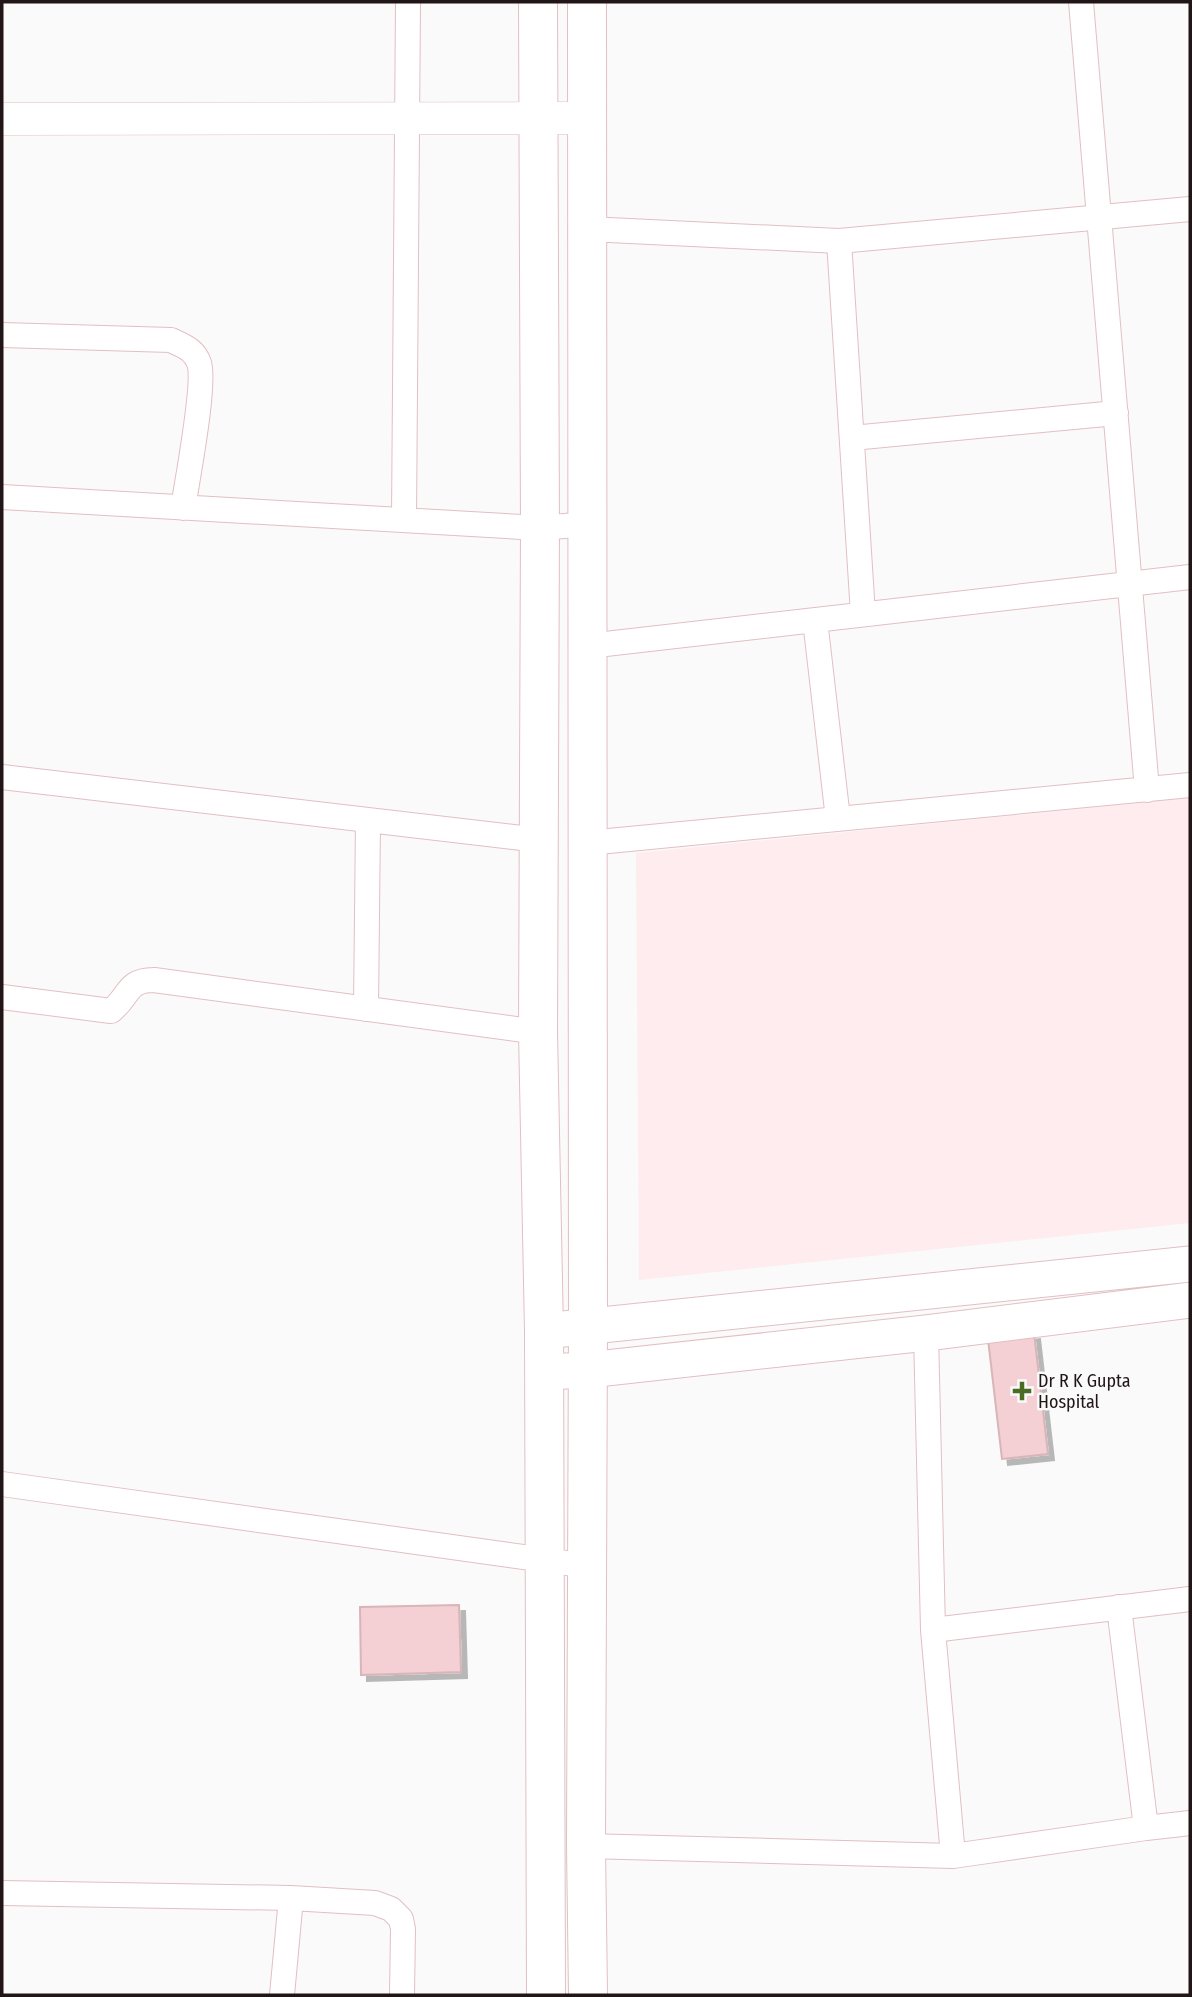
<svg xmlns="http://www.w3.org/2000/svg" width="1192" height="1997" font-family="'Fira Sans Condensed',sans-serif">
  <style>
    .built { fill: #feecee }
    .building { fill: #f4d0d4; stroke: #d8b5b9; stroke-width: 2; filter: url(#shadow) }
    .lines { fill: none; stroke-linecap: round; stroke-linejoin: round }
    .minor-casing { stroke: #e2bfc3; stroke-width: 26 }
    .tertiary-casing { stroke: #e2bfc3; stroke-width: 33 }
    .secondary-casing { stroke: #e2bfc3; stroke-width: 37 }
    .primary-casing { stroke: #e2bfc3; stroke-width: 40 }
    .minor { stroke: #fff; stroke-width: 24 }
    .tertiary { stroke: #fff; stroke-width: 32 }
    .secondary { stroke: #fff; stroke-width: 35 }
    .primary { stroke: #fff; stroke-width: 38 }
    .poi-dot { fill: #4b6c24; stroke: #fafafa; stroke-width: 2.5 }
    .labels { text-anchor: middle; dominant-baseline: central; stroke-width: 5; stroke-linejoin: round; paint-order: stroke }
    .poi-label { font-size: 18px; fill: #211517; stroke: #fafafa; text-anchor: start }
  </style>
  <defs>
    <filter id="shadow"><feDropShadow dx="6" dy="6" stdDeviation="0" flood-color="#0004"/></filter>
  </defs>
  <rect width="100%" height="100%" fill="#fafafa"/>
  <path class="built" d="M1190,798V1223L639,1280L636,853Z"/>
  <path class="building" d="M1034,1333L1048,1454L1002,1459L988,1339Z
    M459,1605L461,1672L361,1675L360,1607Z"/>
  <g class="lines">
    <defs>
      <path id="minor" d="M1081,2L1147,790
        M588,229L839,241L1190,209
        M839,241L863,614
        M2,335L171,340C183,346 194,349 199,363C206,383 187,481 183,508
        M852,438L1116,413
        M2,497L540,528L588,524
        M404,520L408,2
        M815,620L838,819
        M588,646L1190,577
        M2,777L539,840
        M588,843L1190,785
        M2,997L111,1011C130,996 126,980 154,980L538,1032
        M366,1009L368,820
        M926,1333L933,1630L953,1856
        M2,1484L588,1566
        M1119,1607L1146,1828L1190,1823
        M933,1630L1190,1599
        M586,1846L953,1856L1146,1828
        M2,1893L291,1898L375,1903L391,1909L401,1919L403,1929L402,1995
        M282,1995L291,1898"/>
      <path id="tertiary" d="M2,119L587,118"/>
      <path id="secondary" d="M544,1331L1190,1264
        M544,1372L588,1370L926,1333L1190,1300"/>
      <path id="primary" d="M538,2L540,528L538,1032L544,1331L546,1995
        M587,2L588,1328L586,1846L588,1995"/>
    </defs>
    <use href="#minor" class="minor-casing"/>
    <use href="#tertiary" class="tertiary-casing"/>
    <use href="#secondary" class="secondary-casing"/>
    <use href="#primary" class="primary-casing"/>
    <use href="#minor" class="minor"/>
    <use href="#tertiary" class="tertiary"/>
    <use href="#secondary" class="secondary"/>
    <use href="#primary" class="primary"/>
  </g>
  <path class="poi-dot" d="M1018.5 1380.5h7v7h7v7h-7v7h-7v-7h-7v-7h7z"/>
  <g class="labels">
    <g class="poi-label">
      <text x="1038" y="1381">Dr R K Gupta<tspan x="1038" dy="21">Hospital</tspan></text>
    </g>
  </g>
  <rect width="1192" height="1997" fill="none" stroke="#211517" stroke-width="7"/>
</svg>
